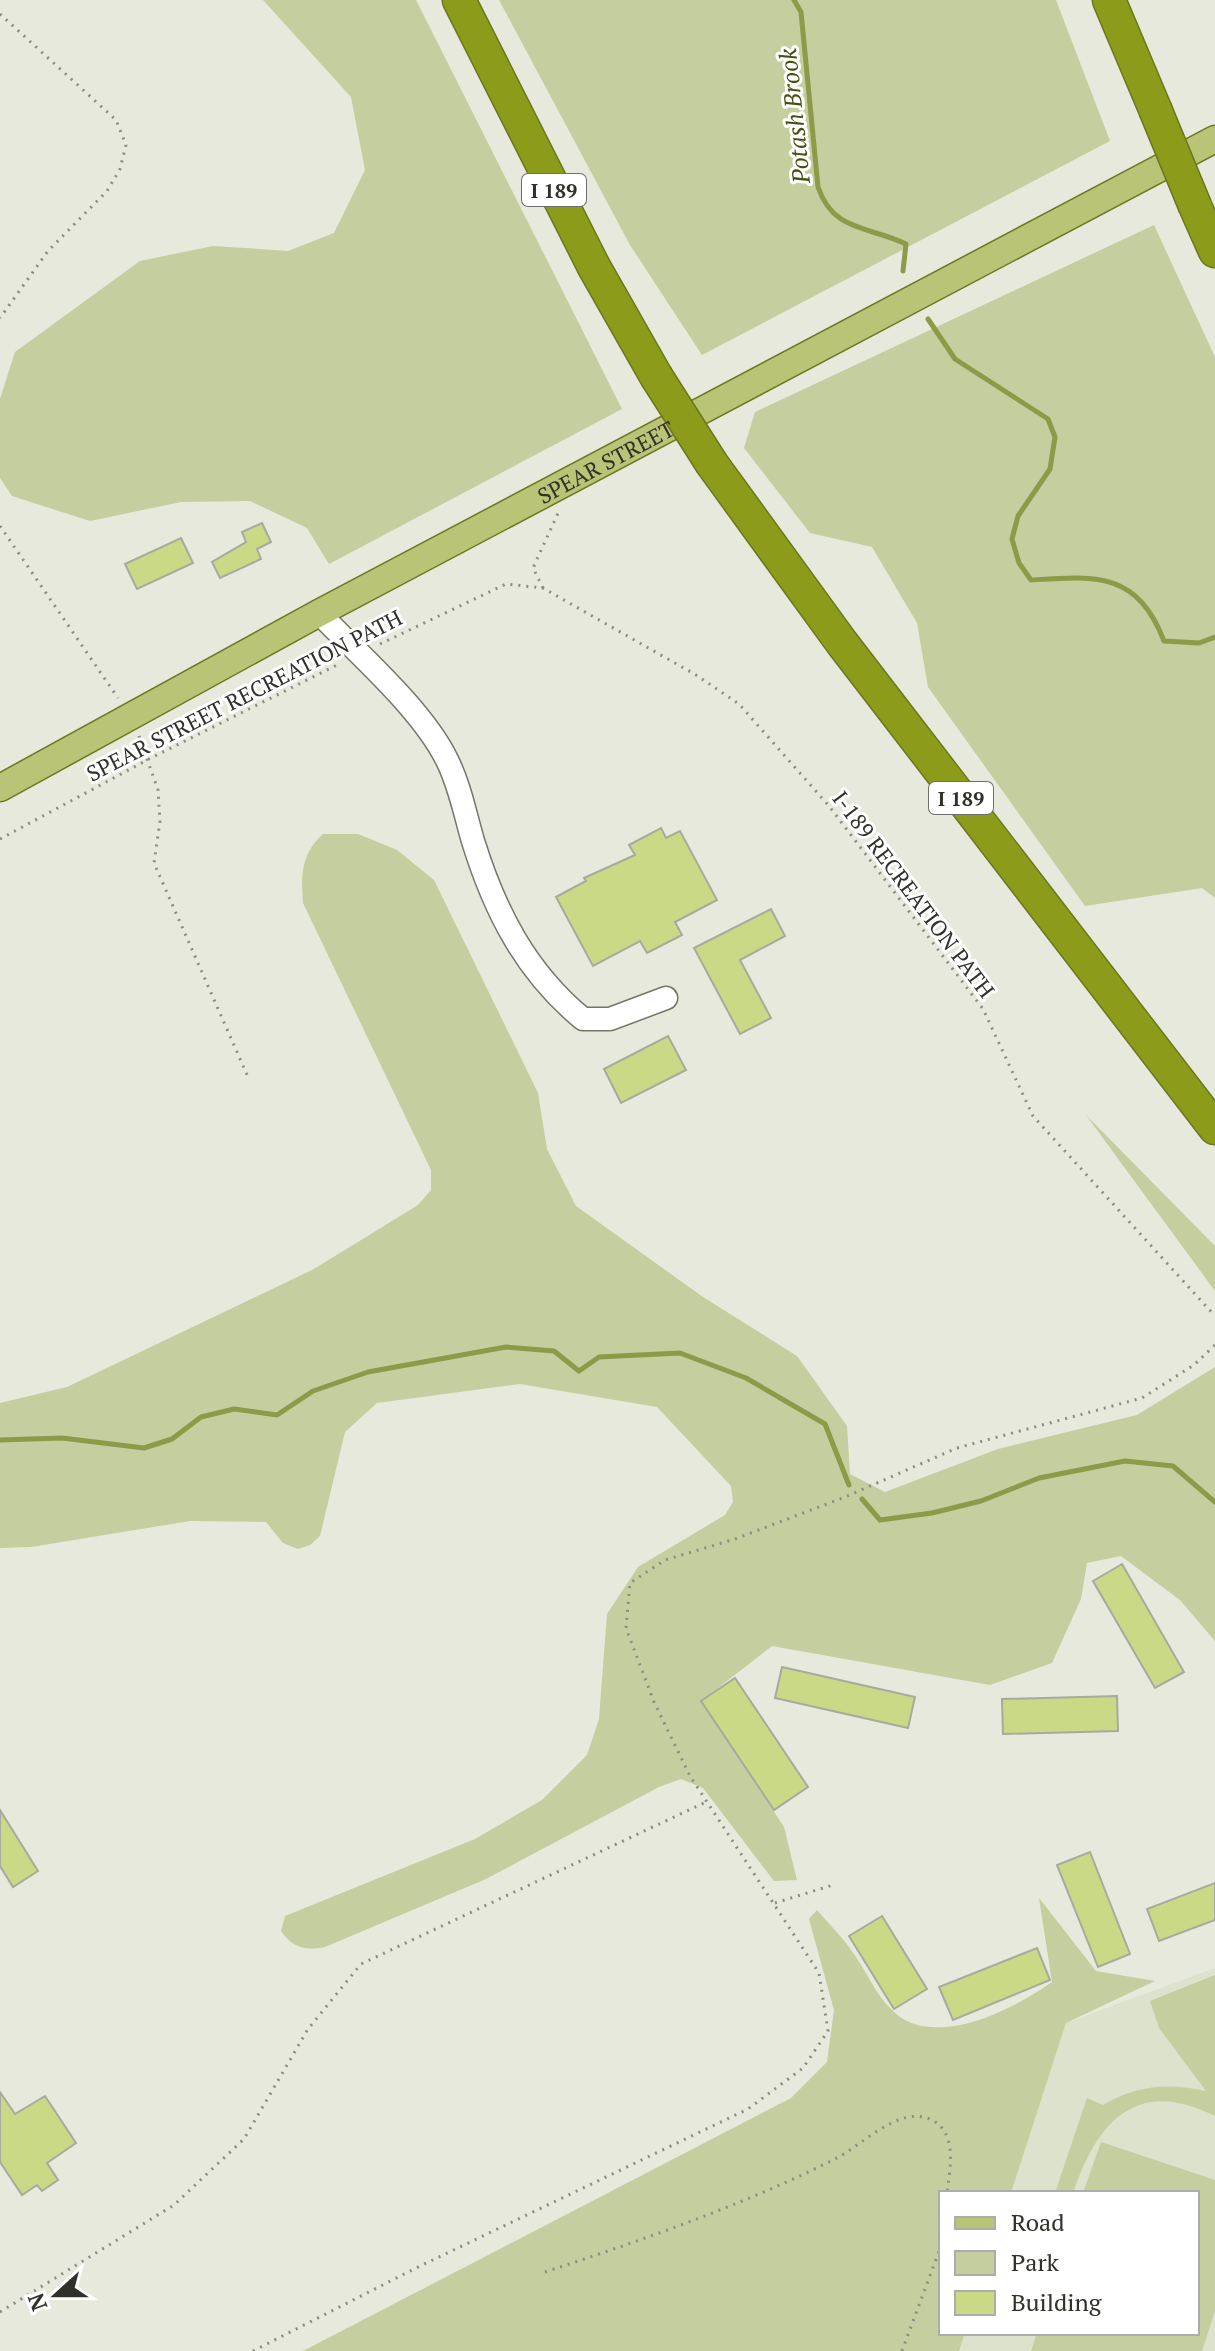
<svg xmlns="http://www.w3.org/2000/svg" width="1215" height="2351" font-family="'PT Serif',serif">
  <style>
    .built { fill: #dde2cc }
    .green { fill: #c4ce9e }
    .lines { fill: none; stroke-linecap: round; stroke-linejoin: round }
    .stream { stroke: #8d9a48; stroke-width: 5 }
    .building { fill: #cad986; stroke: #a7aa9d; stroke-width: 2 }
    .minor-casing { stroke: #737669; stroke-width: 25 }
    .major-casing { stroke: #6c7720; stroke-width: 29 }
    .highway-casing { stroke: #6c7720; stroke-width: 35 }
    .path { stroke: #8b8d83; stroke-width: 3; stroke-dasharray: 2 6; stroke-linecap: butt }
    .minor { stroke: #fff; stroke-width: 22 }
    .major { stroke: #bac476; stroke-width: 26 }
    .highway { stroke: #8c9c1a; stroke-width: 32 }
    .highway-bridge-casing { stroke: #6c7720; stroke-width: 35; stroke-linecap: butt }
    .highway-bridge { stroke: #8c9c1a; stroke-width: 32 }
    .labels { text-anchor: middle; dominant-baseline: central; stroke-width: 6; stroke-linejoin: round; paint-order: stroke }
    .shield { fill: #fff; stroke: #6e6f6b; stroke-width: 2 }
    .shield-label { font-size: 20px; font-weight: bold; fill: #30312b }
    .street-label { font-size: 22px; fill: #30312b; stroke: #fff }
    .water-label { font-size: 24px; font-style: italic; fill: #474f12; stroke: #fff }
  </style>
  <rect width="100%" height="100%" fill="#e6e9db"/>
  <path class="built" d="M1215,1968V2351H959L965,2333H1197V2193H1011L1066,2023Z"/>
  <path class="green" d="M263,0H416L622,409L329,564L307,528L250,501L181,502L90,521L12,496L0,478V399L15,352L140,261L213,246L288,251L334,233L365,170L351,97Z
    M499,0H1056L1110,141L702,355L630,245Z
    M1154,225L1215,357V898L1202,888L1085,906L928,687L917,623L872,547L810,533L744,448L755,412Z
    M323,834H358L397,850L434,880L538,1093L547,1149L576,1206L703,1297L797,1356L847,1426L850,1474L885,1492L998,1449L1137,1415L1215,1367V1641L1180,1600L1121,1556L1087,1563L1081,1599L1052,1663L990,1685L772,1646L701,1701L784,1827L797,1880L774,1881L703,1788L681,1779L659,1787L486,1879L325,1947C305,1951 293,1948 281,1931L285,1916L475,1839L542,1800L587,1755L599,1719L607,1614L638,1567L725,1515L733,1502L731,1486L657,1407L520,1384L377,1403L345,1432L320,1536L310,1545L298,1549L283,1543L266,1522L190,1521L31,1547L0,1548V1403L67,1387L314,1269L418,1205L431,1190V1170L303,903C301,875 301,854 323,834Z
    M1086,1115L1215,1246V1291Z
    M1039,1898L1096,1971L1155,1981L1066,2023L1011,2193H941V2333H965L959,2351H303L791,2098L827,2062L834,2010L809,1919L817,1910C830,1925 845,1940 856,1957C867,1973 876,1994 890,2008C930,2053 1014,2009 1052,1982Z
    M1215,1975V2116C1136,2076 1097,2122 1073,2193H1055L1087,2098L1103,2105C1138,2085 1168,2083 1206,2091L1159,2028L1150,2001Z
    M1101,2142L1215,2180V2311L1202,2351H1031L1037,2333H1197V2193H1083Z"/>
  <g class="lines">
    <path class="stream" d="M794,0L801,12L818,187C833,232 869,226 906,244L903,271
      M928,319L955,359L1048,419L1055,437L1050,469L1018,516L1012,539L1019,563L1031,580C1095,576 1137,571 1164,641L1199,643L1215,637
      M0,1440L62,1438L144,1448L172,1439L201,1417L234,1409L277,1415L313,1391L368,1372L506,1347L554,1351L579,1371L599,1357L680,1353L746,1378L825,1424L849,1485
      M862,1499L880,1520L932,1513L981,1501L1039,1478L1125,1461L1173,1466L1215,1502"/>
  </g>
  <path class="building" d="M262,523L271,542L257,549L261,559L220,578L212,562L246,542L242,532Z
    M181,538L193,563L137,589L125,564Z
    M661,828L666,838L680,831L717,900L675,922L682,935L647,953L640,941L593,966L556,897L586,881L584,878L635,855L629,845Z
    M771,909L785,936L740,960L771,1018L740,1034L694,948Z
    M668,1036L686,1070L621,1103L604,1069Z
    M1122,1564L1184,1672L1155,1688L1093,1581Z
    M782,1667L915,1697L908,1728L775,1698Z
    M735,1678L808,1787L774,1810L701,1701Z
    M1117,1696L1118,1731L1003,1734L1002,1699Z
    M0,1810L38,1871L13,1887L0,1866Z
    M1090,1852L1130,1954L1098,1967L1057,1865Z
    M1215,1883V1920L1159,1941L1147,1909Z
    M882,1916L927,1989L894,2009L849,1936Z
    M1037,1948L1050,1980L953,2020L939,1987Z
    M0,2092L15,2114L45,2096L76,2143L47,2163L58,2180L42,2191L37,2185L22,2195L0,2162Z"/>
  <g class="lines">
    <defs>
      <path id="minor" d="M319,613C359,655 422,709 447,760C460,786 465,814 473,841C495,912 526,972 583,1019H610L666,998"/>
      <g id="major">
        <path id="s1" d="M0,788L319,613L1215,139"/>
      </g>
      <path id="highway" d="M459,0L594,267L656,376
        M1109,0L1155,109
        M1195,206L1215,251
        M712,464L842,643L1215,1128"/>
    </defs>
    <use href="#minor" class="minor-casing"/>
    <use href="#major" class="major-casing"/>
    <use href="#highway" class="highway-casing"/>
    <path class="path" d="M0,14L116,120L126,145L120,169L107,191L48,251L0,318
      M0,526L118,698
      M543,588L533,568L559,511
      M380,644L506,584L543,588L696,675L739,704L829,806L983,1009L1033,1116L1215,1316
      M139,736L158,790L160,821L154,863L248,1077
      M0,839L149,759L341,663
      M775,1903L833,1885
      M545,2272C643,2240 743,2205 835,2159C861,2146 896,2108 927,2118C959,2129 950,2168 947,2193
      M0,2312L174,2205L244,2139L308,2029L361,1964L706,1802
      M253,2351L416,2268L748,2109L803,2068L828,2031L819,1973L690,1776L654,1702L626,1628L630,1583L665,1560L735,1539L845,1497L957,1448L1142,1398L1194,1365L1215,1345
      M902,2351L941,2246"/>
    <use href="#minor" class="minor"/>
    <use href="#major" class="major"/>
    <use href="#highway" class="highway"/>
    <defs>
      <path id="highway-bridge" d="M1155,109L1195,206
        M656,376L712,464"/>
    </defs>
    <use href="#highway-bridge" class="highway-bridge-casing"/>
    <use href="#highway-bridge" class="highway-bridge"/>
  </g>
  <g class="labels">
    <g class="shield">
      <rect x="522" y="174" width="64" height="32" rx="6"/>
      <rect x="929" y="782" width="64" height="32" rx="6"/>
    </g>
    <g class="shield-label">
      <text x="554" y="190">I 189</text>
      <text x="961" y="798">I 189</text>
    </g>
    <g class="street-label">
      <text stroke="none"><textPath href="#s1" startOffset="688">SPEAR STREET</textPath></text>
      <text transform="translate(244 695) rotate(-27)">SPEAR STREET RECREATION PATH</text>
      <text transform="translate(914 894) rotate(53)">I-189 RECREATION PATH</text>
    </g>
    <g class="water-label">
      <text transform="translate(794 116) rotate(-96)">Potash Brook</text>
    </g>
  </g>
  <rect x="939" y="2191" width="260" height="144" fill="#ffffff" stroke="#acadaa" stroke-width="2"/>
  <rect x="955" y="2217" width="40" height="12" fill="#bac476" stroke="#acadaa" stroke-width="2"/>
  <text x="1011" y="2231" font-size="24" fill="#30312b">Road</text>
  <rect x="955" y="2251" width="40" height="24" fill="#c4ce9e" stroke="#acadaa" stroke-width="2"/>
  <text x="1011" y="2271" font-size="24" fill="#30312b">Park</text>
  <rect x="955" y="2291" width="40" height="24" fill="#cad986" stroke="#acadaa" stroke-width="2"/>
  <text x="1011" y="2311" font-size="24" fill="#30312b">Building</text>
  <g transform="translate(56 2295) rotate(249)" stroke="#ffffff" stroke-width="6" paint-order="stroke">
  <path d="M0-6L14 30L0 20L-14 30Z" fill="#30312b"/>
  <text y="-12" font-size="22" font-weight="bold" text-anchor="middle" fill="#30312b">N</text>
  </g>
</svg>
